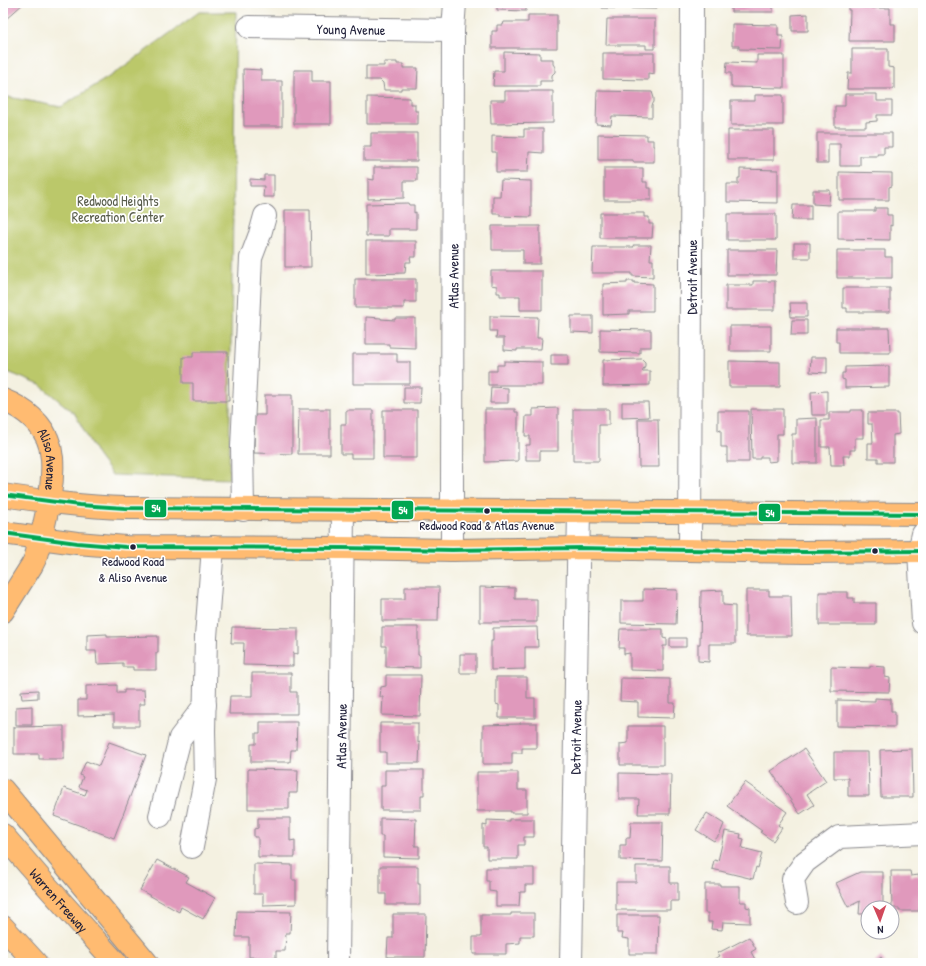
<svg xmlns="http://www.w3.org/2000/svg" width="926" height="966" font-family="'Patrick Hand',sans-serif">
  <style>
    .green { fill: #bbc86a; stroke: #6e7552 }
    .building { fill: #e099bc }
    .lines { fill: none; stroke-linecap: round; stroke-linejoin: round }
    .minor-casing { stroke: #8b8a8e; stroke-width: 24 }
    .major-casing { stroke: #8b8a8e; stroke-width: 24 }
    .highway-casing { stroke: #8b8a8e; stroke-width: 24 }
    .minor { stroke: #fff; stroke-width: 22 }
    .major { stroke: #ffbb71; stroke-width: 22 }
    .highway { stroke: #ffbb71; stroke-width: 22 }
    .bus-1-casing { stroke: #fff; stroke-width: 7 }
    .bus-1 { stroke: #00a651; stroke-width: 4 }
    .bus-dot { fill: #22223b; stroke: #fff; stroke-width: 1.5 }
    .labels { text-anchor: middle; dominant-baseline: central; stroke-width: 3.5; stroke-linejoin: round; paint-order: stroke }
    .bus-label { font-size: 13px; fill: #22223b; stroke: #fff }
    .street-label { font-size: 14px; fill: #22223b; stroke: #fff }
    .park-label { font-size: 14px; fill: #585c4b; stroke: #fff }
    .line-badge { stroke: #fff; stroke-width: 1.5 }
    .badge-label { font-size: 11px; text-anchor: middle; font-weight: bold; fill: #fff }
  </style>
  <rect width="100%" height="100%" fill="#fff"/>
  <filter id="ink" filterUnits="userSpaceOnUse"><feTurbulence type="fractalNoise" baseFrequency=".025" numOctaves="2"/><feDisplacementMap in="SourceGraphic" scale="8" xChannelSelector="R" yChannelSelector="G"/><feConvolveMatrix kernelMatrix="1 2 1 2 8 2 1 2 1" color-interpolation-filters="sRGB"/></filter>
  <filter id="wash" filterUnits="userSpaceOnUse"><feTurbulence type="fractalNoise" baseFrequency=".012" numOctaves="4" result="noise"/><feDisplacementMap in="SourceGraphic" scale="16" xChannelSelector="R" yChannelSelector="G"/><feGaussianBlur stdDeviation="0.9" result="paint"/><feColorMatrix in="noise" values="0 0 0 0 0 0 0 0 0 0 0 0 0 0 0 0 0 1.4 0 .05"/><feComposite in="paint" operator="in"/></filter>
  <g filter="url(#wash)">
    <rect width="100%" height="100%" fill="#f4f1e1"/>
    <path class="green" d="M199,12H236L229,479L112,475L97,455L75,414L40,385L3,370V96L61,107L115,73Z"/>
    <g id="blocks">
      <path class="building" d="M3,3H24L5,20L3,18Z
        M497,3H526V11L497,10Z
        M602,3H657V9L602,8Z
        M731,3H773V12H731Z
        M848,3H872V8H890V24H895V41H849L850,10H848Z
        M808,14V31H792V15Z
        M528,15H557V48H492V31H497V25H503L504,22H528Z
        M607,19H655V49H646V45H606Z
        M732,24L778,25V36H783L782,50L739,49V46H732Z
        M852,49H888V67L894,68V89H847L848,73H852Z
        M504,52L540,53V59H553V64L555,67V72L552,75V81H540V86H493L494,71H504Z
        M603,53H654V74L648,73V80L603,79Z
        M757,55H784V88L731,87V73H726L727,62L757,63Z
        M384,62H397V64H403V68H418L417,88H401V90H384L383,83L380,80H366V66H384Z
        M243,69L261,70V81H282V126H244Z
        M294,70H312V81H331V124H294Z
        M505,91H553V123L491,124L490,100H505Z
        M597,91L652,92L654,98V102L652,105V117L612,116L611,125L596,124Z
        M845,94H877V101H892V115H877V121L866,122V127H835V106H845Z
        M755,95H783V125H731V101H755Z
        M367,97L410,98V104H415V111H418V124H367Z
        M524,129H543V153L529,152L528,172H496V152H492V136L524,137Z
        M728,130H774V160H728Z
        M371,133H417V161H364V147H371Z
        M817,133H892V147H884V154H877L878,156H860V166H840V144H828V163H817Z
        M598,134L647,135V140H653V146H654V162H633V160H598Z
        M374,167H417V181H404V198L368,199V179L374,180Z
        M604,168H643V182H647V188H651V200H604Z
        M740,169L778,170V203L727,202V184H738V178H740Z
        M839,172L892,173V186L889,187V200H839Z
        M264,175H274V197H263L264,186H250V179L264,180Z
        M501,180L531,181V217L500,216V214H493V196H500Z
        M813,190H830L829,205L813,204Z
        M408,203L409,205H414V213L416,212V229H389V236H366V204Z
        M793,205H811V220H792Z
        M875,208H887V215H892V226L890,225V240L838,239V211H875Z
        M285,210H310L311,267H285Z
        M600,213H644V217H649V224H653L652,238H600Z
        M727,214H776V240H727Z
        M492,226H540V264H523V250H492Z
        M366,241H416V257H410L411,262H406L405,273L366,274Z
        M794,243H810V258H794Z
        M633,245H651L650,260H653V277L632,276V273H592L593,247H634Z
        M727,250H777L776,275H727Z
        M837,250H885V257H892V278H837Z
        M491,271H542V310H520V296H500V293H497V286L491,285Z
        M355,279H416V302H404V308H355Z
        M627,281H634V283L653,284V311H629V314L603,315V284L627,283Z
        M753,281H775V310H726V285H753Z
        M843,288H890V312H847V308H843Z
        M790,303H807V317H791Z
        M490,316L538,317L537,338H542L541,349H517V351L504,350V338H496L497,331H490Z
        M571,316H593V333L571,332Z
        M366,317L381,318V319L395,320V318H415V348L389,347V344H366Z
        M792,320H807V335H791Z
        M730,326H771V351H730Z
        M836,328H889L890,353H839V342H836Z
        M600,329L651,330V347H640V353L600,352Z
        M193,352H228L229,401H193V383H183V357H193Z
        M353,354H397V362H410V384H353Z
        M551,355H568V365H551Z
        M811,357H827V373L810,372Z
        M642,359L645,362V366L642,371H650V385L603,386V360Z
        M504,361L542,362V385H488V371H497V365H504Z
        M729,361L780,362V387H729Z
        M889,366V387L845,388V380L842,379V373H845V367Z
        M404,387H421L420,403H404Z
        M491,387L508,388V403H490Z
        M827,391V415H812L811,392Z
        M265,395H292V454L254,453L255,415H265Z
        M622,402H648L649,417L622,418Z
        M558,408V451H540V460H526V445H530V436H525L526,416H533V409Z
        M299,409H330V454H298Z
        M485,409H515V412H518V461L485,462Z
        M573,409H609V425H599V461H573Z
        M751,409H783V434H777V461L768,462V457H760V459H752Z
        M346,410H373V458H351V454H341V424H346Z
        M383,410H417V458H383Z
        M851,410H863V438H855V450H850V456H843L844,465H831L830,447H821V420H829V412H851Z
        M718,411H749V462H727V447H721V430L718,431Z
        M868,413H898L899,434L893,435V462H878V458H868V443H873L872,424H868Z
        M817,418V463H792V434H796V419Z
        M638,419H658L659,467H639Z
        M405,587H439L438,621H382V599H405Z
        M480,587L515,588V599H537V622H480Z
        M643,589L677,590L676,624L621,623V601H643Z
        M723,590V605L735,606V644H709V662L698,661V644H700L701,591Z
        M746,590H769V596H791L792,636H746Z
        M819,592H848V598H854V603H876V625H819Z
        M232,627L298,628V654L293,653V666L243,665L244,643H231Z
        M382,627H418V655H420V668L386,667V646H382Z
        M537,627L538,647H525V669L491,670V641H493V628Z
        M620,629H663V638L667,639V646H663V671L630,670V653L624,654V648H619Z
        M107,634V637L158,636V653H156V670H133V667H123V663L97,664L96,651H87V635Z
        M670,638H686V647H670Z
        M460,654H476V673H460Z
        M870,666L885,667V677L890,678L889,692L831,691V667L870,668Z
        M252,673H291V692H297V714H229L230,696H252Z
        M386,675H421L420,716L382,715L383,697H380L381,687L386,686Z
        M496,677H527V698H535V718H499V705L496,704Z
        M621,678L670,679V703H675L674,718L638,717V702L620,701Z
        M117,685V693H124V690H144L145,704H139V726H114V715L78,716V700H86V686Z
        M38,690V698L22,699L21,691Z
        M875,698L891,699V711H895V727L837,726V700L875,701Z
        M32,706V725H16V707Z
        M260,722H297L296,750H291L290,762H251V744H256V733H260Z
        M380,723H418V743L420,742L419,763H386V752H380Z
        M520,723H537V748H522V753H512V764H483V725L520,724Z
        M64,726V759H39V754H14V727Z
        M628,726H663V765H620V744L628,743Z
        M109,742L146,755L114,838L54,816L64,788L85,795L87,790L79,787L83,777L80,775L86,761L99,766Z
        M804,749L826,781L807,794L814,805L800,814L771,771Z
        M912,749L913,797H881L880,750Z
        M834,752H868L869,796H848V778H834Z
        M248,769L298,770L297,793H289V809H248Z
        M385,770H424V795H421V810H381V786H385Z
        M477,772H518V790H527V813H511V811H477Z
        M619,773L671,774L670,814H638L639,799H619Z
        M745,782L787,812L778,825L782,828L773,841L760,832L762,831L727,806Z
        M707,813L724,824L720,834L714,841L696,830Z
        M258,818H290V841L295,840V857H258V837H254V829L258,828Z
        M380,818L416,819L415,846H419V858L383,857V836H380Z
        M509,819H534V837H524V845H518V859H487V847H483V825L487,826V820L509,821Z
        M631,822H663L662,861L620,860V845H626V838H630Z
        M725,831L741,834L740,838L744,839L742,848L762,853L758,868L756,867L753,879L712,869L714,860L718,861Z
        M157,860L189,877L186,882L215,898L203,919L181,907L179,912L140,890Z
        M254,864L292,865V880H296V904L263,905V894H254Z
        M380,866H418V884H420V905H386V894H380Z
        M636,866H670V883H678V901H670V910H616V882H636Z
        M486,868H534V885H525V892H520L519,906H496V892L489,891V881H486Z
        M891,871H910L911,876L919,875V877H923V908H919V911H899V908H892Z
        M860,872H883V908H868V914H859L860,901L848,907L836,883Z
        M705,884H720V886H740V902H746V907L750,908V923L723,922L722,930L711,929L712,922H708V913H705Z
        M237,911L291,912L290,933H286L285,951H276V958L249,957V937H236Z
        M511,913H534V936H520V943L506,944V954H473V937H481V915H511Z
        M393,914H426L425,957H387L388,938H393Z
        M617,915H659L658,954H629V939L622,938L623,933H617Z
        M749,937L756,949L751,952L757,963H716L714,959L720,956L718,953Z
        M881,957L885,963H874Z"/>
    </g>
  </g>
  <g filter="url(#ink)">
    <use href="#blocks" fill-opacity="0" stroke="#8b8a8e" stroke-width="1"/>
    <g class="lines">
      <defs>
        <g id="minor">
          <path id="s1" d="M249,27L453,30"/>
          <path d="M243,510L242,447L251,258L260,234L265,216"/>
          <path d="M923,534L919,551L923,623"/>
          <path id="s2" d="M452,550V486L453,30L455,3"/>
          <path id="s3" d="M690,550L692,3"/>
          <path d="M160,816L180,738L205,705"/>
          <path d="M192,847L205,779L204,731L206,637L213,547"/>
          <path d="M797,903L793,879L805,862L839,837L923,833"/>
          <path id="s4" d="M338,963L343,510"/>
          <path id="s5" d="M571,963L579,511"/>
        </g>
        <g id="major">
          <path id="s6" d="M3,400C24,408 44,424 50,446C51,450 51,454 52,458C54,485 47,512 41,538"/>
          <path d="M3,495C43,501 84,507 125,508L923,514"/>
          <path d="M3,533L77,543L126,547L343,548L452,550L579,548L804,552L923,551"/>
        </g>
        <g id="highway">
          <path d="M3,611L32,565L35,559L41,538"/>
          <path d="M3,790L147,963"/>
          <path id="s7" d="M3,835L46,885L116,963"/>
          <path d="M3,927L36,963"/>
        </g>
      </defs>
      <use href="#minor" class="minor-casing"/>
      <use href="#major" class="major-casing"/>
      <use href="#highway" class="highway-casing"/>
      <use href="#minor" class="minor"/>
      <use href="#major" class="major"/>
      <use href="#highway" class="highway"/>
      <defs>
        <path id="bus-1" d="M3,495L79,505L125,508L923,514
          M3,533L77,543L126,547L343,548L452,550L579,548L804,552L923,551"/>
      </defs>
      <use href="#bus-1" class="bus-1-casing"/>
      <use href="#bus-1" class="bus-1"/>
    </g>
  </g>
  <g class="bus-dot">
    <circle cx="487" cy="511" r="3.5"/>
    <circle cx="133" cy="547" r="3.5"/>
    <circle cx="875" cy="551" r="3.5"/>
  </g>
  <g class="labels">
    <g class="bus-label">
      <text x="487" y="525">Redwood Road &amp; Atlas Avenue</text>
      <text x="133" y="561">Redwood Road<tspan x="133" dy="16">&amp; Aliso Avenue</tspan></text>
    </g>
    <g class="street-label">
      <text stroke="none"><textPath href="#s1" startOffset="102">Young Avenue</textPath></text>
      <text stroke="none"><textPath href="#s2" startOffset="274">Atlas Avenue</textPath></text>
      <text stroke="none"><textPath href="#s3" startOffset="273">Detroit Avenue</textPath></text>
      <text stroke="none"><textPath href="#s6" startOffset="81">Aliso Avenue</textPath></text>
      <text stroke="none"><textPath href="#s4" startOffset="227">Atlas Avenue</textPath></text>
      <text stroke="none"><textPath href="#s5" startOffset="226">Detroit Avenue</textPath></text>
      <text stroke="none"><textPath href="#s7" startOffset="86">Warren Freeway</textPath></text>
    </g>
    <g class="park-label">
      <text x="118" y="200">Redwood Heights<tspan x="118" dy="16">Recreation Center</tspan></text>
    </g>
  </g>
  <g class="line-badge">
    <rect x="144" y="499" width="23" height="19" rx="4" fill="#00a651"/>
    <rect x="391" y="500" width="23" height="20" rx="4" fill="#00a651"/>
    <rect x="758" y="503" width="23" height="19" rx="4" fill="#00a651"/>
  </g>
  <g class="badge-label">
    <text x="156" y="512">54</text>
    <text x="403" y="514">54</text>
    <text x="770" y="517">54</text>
  </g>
  <rect width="926" height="966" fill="none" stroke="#fff" stroke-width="16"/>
  <g transform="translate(880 920) rotate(178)"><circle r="19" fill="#ffffff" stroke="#a7a7b1"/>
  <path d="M0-3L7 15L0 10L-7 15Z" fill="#d1495b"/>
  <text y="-6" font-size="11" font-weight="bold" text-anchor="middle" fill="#22223b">N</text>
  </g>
</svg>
